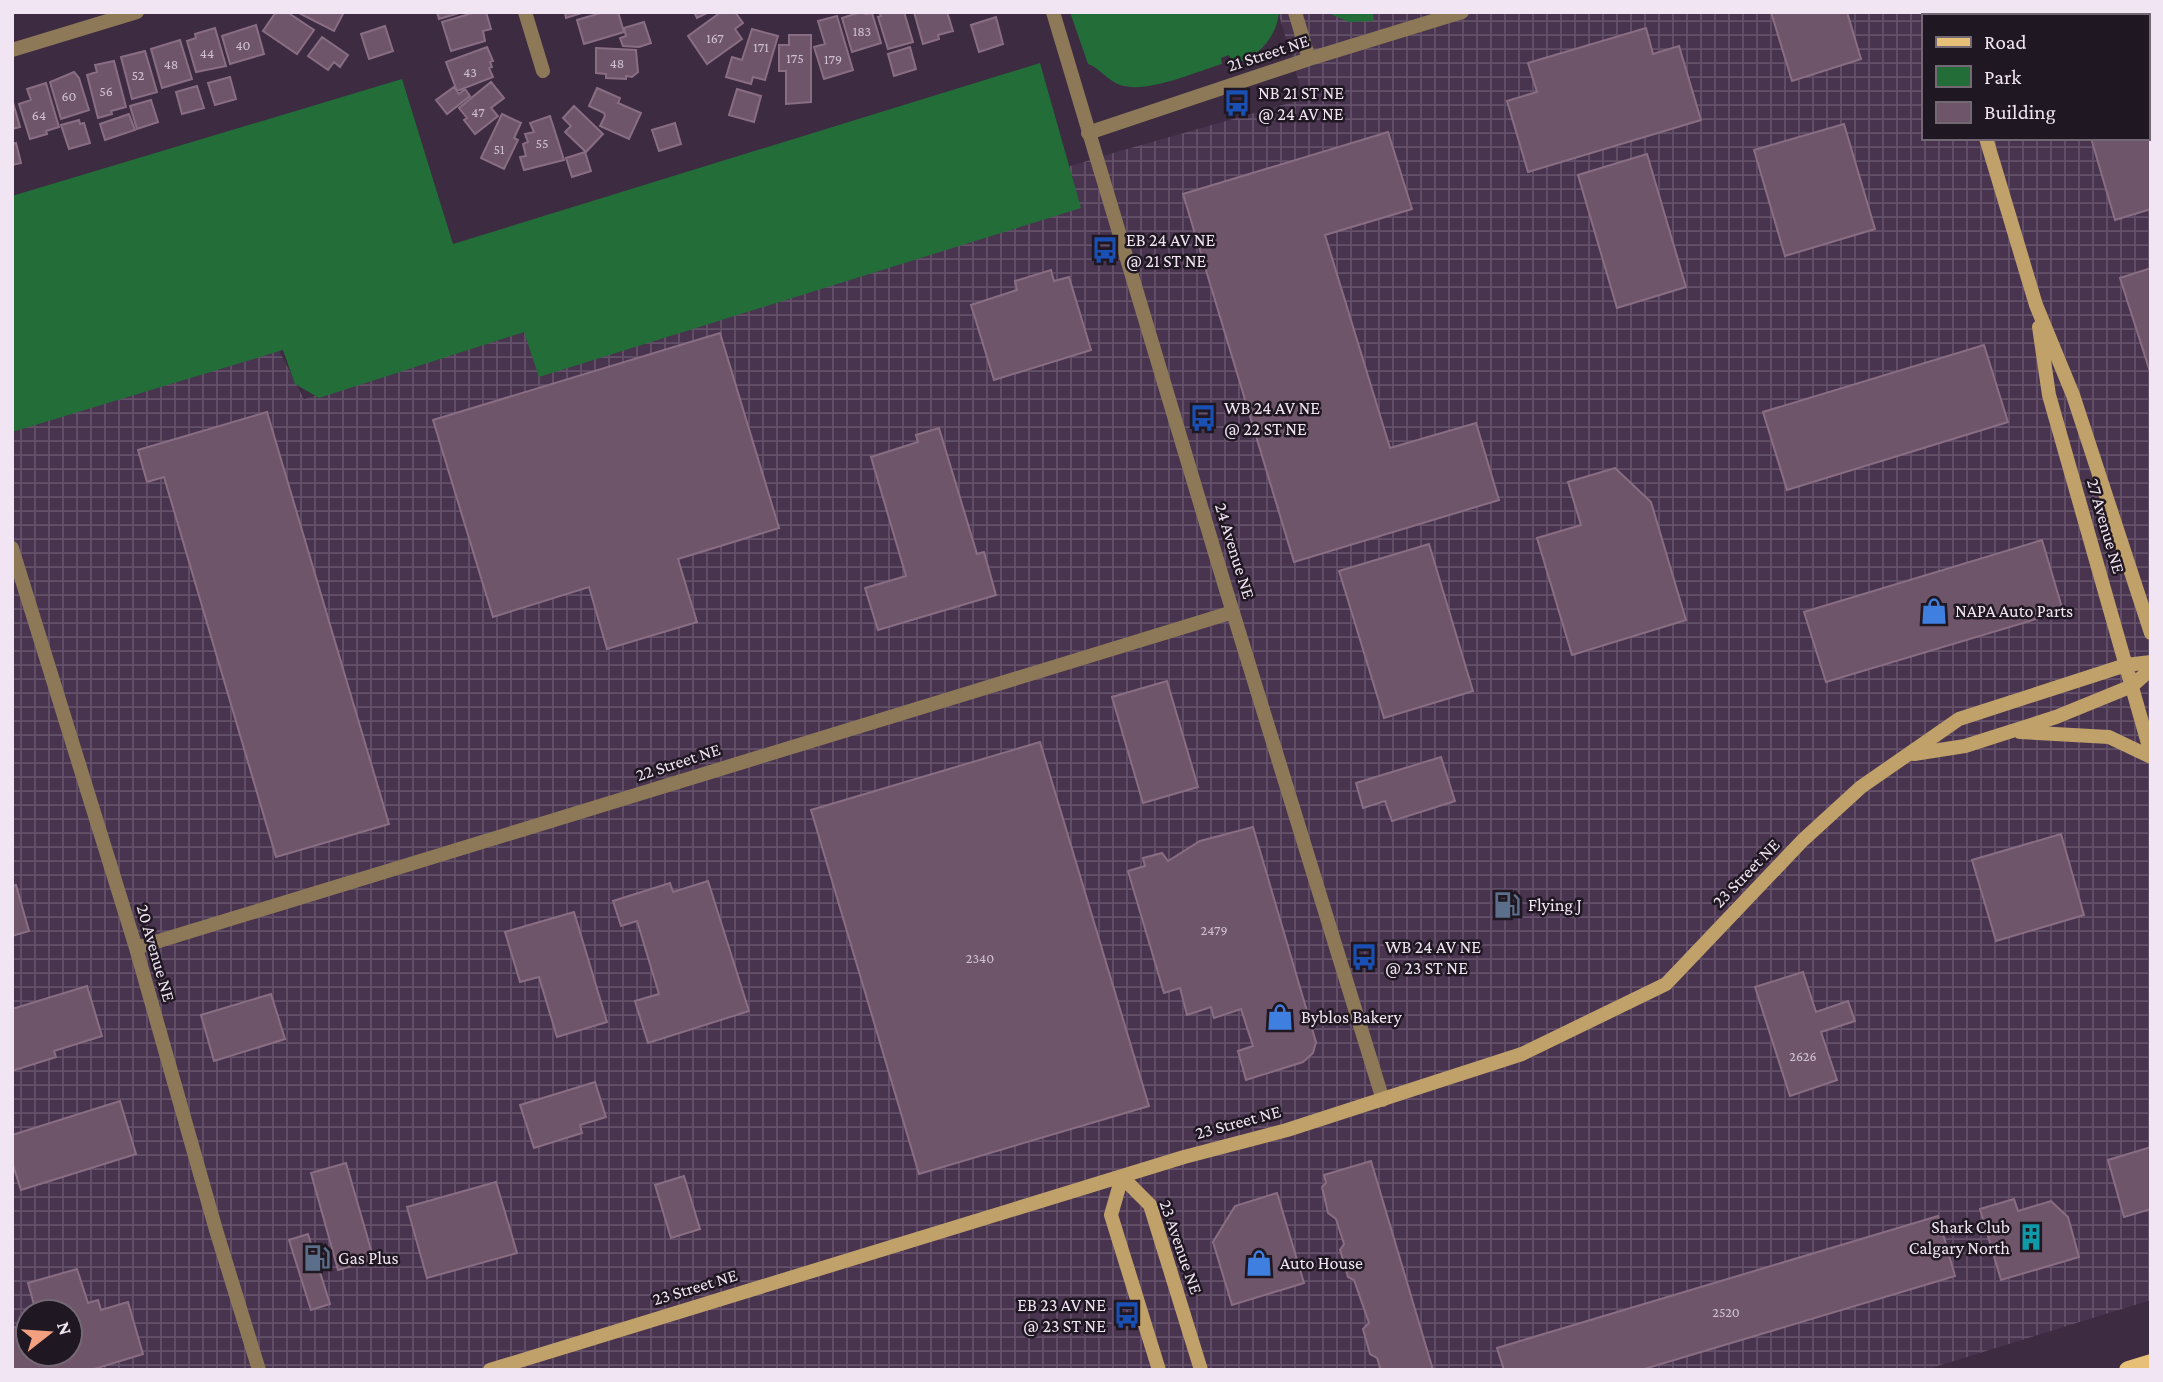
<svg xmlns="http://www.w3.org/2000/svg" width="2163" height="1382" font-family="'Crimson Pro',serif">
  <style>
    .industrial { fill: url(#industrial-grid); fill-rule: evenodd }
    .green { fill: #226d38 }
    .building { fill: #6f556a; stroke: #896e83; stroke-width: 2 }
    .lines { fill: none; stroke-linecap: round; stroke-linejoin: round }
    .street { stroke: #8d7957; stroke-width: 14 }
    .secondary { stroke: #c0a169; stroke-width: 14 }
    .primary { stroke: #e8bf76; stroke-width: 18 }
    .labels { text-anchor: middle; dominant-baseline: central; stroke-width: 5; stroke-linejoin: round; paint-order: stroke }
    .number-label { font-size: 14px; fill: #d0c1d2 }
    .street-label { font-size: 18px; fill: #f1e5f4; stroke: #1f1721 }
    .poi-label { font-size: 18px; fill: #f1e5f4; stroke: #1f1721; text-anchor: start }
  </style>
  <defs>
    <pattern id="industrial-grid" width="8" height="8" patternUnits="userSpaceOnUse" patternTransform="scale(1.75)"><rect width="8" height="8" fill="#49344f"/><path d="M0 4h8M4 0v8" fill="none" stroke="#645169"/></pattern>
  </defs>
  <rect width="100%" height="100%" fill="#3d2b42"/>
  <path class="industrial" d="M1278,12H2151V1300L1925,1370H12V429L275,343L304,399L1120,151L1304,99ZM1923,16H2147V138H1923ZM28,1312H70V1354H28Z"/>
  <path class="green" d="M1070,12H1279C1277,35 1261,54 1240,62L1239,59L1232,61L1229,55L1221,58L1222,64C1195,72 1147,94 1120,85C1107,80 1098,67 1088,64Z
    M1326,12H1373L1374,21L1349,22Z
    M1040,63L1081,208L539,377L524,332L319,398L295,384L283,350L12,432V196L402,79L453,244Z"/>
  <path class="building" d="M276,12H287L314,30L297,54L263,31Z
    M297,12H344L334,31Z
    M437,12H463L439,19Z
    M476,12H486L491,29L483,31L485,41L451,51L442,22Z
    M565,12H585L566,18Z
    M604,12H618L624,32L584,44L577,20Z
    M694,12H709L697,18Z
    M721,12H735L743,23L735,29L742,39L707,64L688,36Z
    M861,12L866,14L872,13L881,43L852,52L842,18Z
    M879,12H904L913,42L888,49L878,17L881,16Z
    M914,12H947L953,31L938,35L939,39L923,44Z
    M1771,12H1847L1861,59L1792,81Z
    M2111,12H2148L2151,21V209L2115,220L2091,138H2147V16H2100Z
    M837,16L853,70L824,79L814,47L825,44L818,21Z
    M996,17L1003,44L979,52L971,25Z
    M644,22L651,43L639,47L623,46L620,38L626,36L624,28Z
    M256,25L264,54L230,64L222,36Z
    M385,26L393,51L369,59L361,34Z
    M215,28L226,66L196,72L187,41L196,38L195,34Z
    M1646,28L1653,54L1679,46L1701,120L1528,172L1507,101L1537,92L1528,63Z
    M752,29L778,36L765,80L753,77L751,84L726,77L732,57L742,60Z
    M789,35H811V102L786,104V71H779V45H789Z
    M322,37L348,55L340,67L334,62L328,70L308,56Z
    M180,40L192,79L162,88L151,49Z
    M487,47L493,61L490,62L492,67L489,68L493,77L457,91L446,62Z
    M910,47L916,69L894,76L888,54Z
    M596,48L636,50L638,72L632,77L626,76V79L606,78V74L596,73Z
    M145,51L157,92L132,99L121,57Z
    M114,61L126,107L111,111L112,114L98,118L87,75L97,72L95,65Z
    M74,72L79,78L89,110L61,119L50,82Z
    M230,77L236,99L215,105L208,83Z
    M491,82L504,98L491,108L498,116L475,134L464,120L467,118L459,108Z
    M46,83L59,127L46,131L47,134L30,139L19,104L31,100L27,89Z
    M197,86L204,108L182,114L176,92Z
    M454,87L459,94L465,89L470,96L447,114L436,100Z
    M597,88L620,98L618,103L641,113L629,139L600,126L605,116L604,113L589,106Z
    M737,89L761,96L754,122L729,115Z
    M12,99L20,127L12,129Z
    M151,100L158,122L137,129L130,106Z
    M574,106L603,134L586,152L565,132L571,126L563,118Z
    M129,114L135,130L105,140L100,124Z
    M502,114L521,123L514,138L518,140L504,169L481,158Z
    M550,116L564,160L524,170L520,157L526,156L523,144L528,142L525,134L534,132L530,123Z
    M79,120L80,124L84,123L90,143L69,149L61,125Z
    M675,123L681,144L659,151L652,130Z
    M1844,124L1875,229L1785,256L1754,150Z
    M1388,132L1412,209L1325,235L1390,448L1476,423L1499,500L1294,562L1183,194Z
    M16,143L21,163L12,165V144Z
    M585,152L591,171L572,177L566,158Z
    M1647,154L1686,287L1617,308L1578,175Z
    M2151,268V375L2120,278Z
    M1051,270L1054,281L1069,277L1091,350L994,380L971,305L1017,290L1015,281Z
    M720,333L779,528L678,559L697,622L607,649L589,587L493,617L433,420Z
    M1984,345L2008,422L1787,490L1763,412Z
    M267,412L389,824L276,857L164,477L147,482L138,450Z
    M939,428L977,554L984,552L996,595L878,630L865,588L906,576L871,457L918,442L916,435Z
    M1615,468L1651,502L1686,620L1572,655L1537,538L1581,525L1568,482Z
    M2042,540L2063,611L1826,682L1804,612Z
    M1429,544L1473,691L1384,718L1339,571Z
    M1167,681L1198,787L1143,803L1112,697Z
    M1040,742L1149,1106L919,1174L811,810Z
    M1441,757L1455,801L1392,821L1385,801L1363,808L1356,783Z
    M1253,827L1316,1042L1313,1053L1303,1062L1246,1080L1238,1051L1253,1046L1241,1009L1214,1018L1211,1007L1187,1015L1180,988L1164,993L1128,871L1145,866L1143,858L1162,853L1168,861L1200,841Z
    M2061,834L2084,915L1996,941L1972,860Z
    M708,881L749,1011L648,1043L635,1001L659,994L637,921L621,926L613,901L670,883L673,892Z
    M16,885L29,931L12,936V886Z
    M574,912L607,1022L557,1037L539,977L520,982L505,932Z
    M1803,972L1816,1012L1848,1001L1855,1021L1821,1032L1837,1080L1790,1096L1755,987Z
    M1803,972L1816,1012L1848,1001L1855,1021L1821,1032L1837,1080L1790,1096L1755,987Z
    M87,986L102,1036L54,1051L56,1057L12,1071V1009Z
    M271,994L285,1039L214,1061L201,1015Z
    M595,1082L606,1117L580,1125L582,1133L534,1148L520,1105Z
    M120,1101L136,1154L21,1190L12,1162V1135Z
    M2151,1147V1209L2124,1217L2108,1160Z
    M1371,1161L1433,1370H1381L1377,1358L1370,1354L1363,1329L1369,1323L1354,1280L1348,1277L1340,1250L1344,1244L1336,1219L1328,1213L1322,1187L1326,1183L1324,1175Z
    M346,1163L374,1260L338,1270L311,1173Z
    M684,1176L700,1229L671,1238L655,1185Z
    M496,1182L517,1253L427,1278L407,1207Z
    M1277,1193L1304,1283L1232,1305L1213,1242L1235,1206Z
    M2014,1199L2018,1211L2051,1201L2068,1217L2079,1257L2001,1280L1980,1209Z
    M2014,1199L2018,1211L2051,1201L2068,1217L2079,1257L2001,1280L1980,1209Z
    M1938,1216L1955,1276L1641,1370H1504L1497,1348Z
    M1938,1216L1955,1276L1641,1370H1504L1497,1348Z
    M308,1234L330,1304L311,1310L289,1240Z
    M77,1269L88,1303L98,1300L101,1310L128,1302L143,1354L91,1370H12V1328L28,1323V1354H70V1312H36L28,1283Z"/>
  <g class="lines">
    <path class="street" d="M525,12L543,71
      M1053,12L1227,593L1383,1100
      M1295,12L1309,59
      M12,50L137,12
      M1088,133L1309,59L1462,12
      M12,548L136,948L216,1230L259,1370
      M136,948L1233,612"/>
    <path class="secondary" d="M1949,12L1950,16
      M1986,138L2036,305L2073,395L2151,633
      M2039,327L2049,395L2151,754
      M2020,732L2109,737L2151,757
      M1914,754L1965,746L2056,717L2132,686L2151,669
      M1122,1177L1150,1205L1201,1370
      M1122,1177L1111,1215L1159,1370
      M490,1370L1184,1157L1287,1130L1522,1054L1666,984L1803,840L1861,787L1959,719L2126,665L2151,662"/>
    <path class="primary" d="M2128,1370L2151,1363"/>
  </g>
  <defs>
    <symbol id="bus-bare" viewBox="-9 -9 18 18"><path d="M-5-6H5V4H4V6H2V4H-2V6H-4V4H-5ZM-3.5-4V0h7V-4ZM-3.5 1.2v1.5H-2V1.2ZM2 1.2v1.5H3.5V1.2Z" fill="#1a4fb4" stroke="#1f1721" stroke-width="2.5" paint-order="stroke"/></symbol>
    <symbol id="shop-bare" viewBox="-9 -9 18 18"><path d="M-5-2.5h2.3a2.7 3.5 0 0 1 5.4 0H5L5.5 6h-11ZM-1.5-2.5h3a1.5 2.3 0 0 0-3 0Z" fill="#3f7fe0" stroke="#1f1721" stroke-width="2.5" paint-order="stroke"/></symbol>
    <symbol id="fuel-bare" viewBox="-9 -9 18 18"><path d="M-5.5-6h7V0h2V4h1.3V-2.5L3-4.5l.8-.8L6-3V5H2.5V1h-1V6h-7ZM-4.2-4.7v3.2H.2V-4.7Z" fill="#5c6f8a" stroke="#1f1721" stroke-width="2.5" paint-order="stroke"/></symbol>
    <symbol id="building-bare" viewBox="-9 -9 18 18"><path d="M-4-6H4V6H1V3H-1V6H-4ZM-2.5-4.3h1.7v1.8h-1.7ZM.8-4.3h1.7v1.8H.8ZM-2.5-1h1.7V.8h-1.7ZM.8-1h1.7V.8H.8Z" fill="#0f9aa8" stroke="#1f1721" stroke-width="2.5" paint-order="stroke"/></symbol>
  </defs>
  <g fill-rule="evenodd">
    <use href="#bus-bare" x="1218" y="84" width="38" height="38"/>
    <use href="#bus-bare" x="1086" y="231" width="38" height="38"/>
    <use href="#bus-bare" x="1184" y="399" width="38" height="38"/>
    <use href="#shop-bare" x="1915" y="592" width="38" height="38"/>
    <use href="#fuel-bare" x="1488" y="886" width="38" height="38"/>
    <use href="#bus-bare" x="1345" y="938" width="38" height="38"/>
    <use href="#shop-bare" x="1261" y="998" width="38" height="38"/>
    <use href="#building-bare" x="2012" y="1218" width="38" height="38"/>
    <use href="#fuel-bare" x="298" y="1239" width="38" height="38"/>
    <use href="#shop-bare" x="1240" y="1244" width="38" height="38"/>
    <use href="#bus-bare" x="1108" y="1296" width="38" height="38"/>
  </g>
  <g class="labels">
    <g class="number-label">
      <text x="862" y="31">183</text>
      <text x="715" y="38">167</text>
      <text x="243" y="45">40</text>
      <text x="761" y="47">171</text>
      <text x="207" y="53">44</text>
      <text x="795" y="58">175</text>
      <text x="833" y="59">179</text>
      <text x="617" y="63">48</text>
      <text x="171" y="64">48</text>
      <text x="470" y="72">43</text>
      <text x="138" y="75">52</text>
      <text x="106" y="91">56</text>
      <text x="69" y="96">60</text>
      <text x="478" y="112">47</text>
      <text x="39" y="115">64</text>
      <text x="542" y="143">55</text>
      <text x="499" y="149">51</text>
      <text x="1214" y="930">2479</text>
      <text x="980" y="958">2340</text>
      <text x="1803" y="1056">2626</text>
      <text x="1726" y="1312">2520</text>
    </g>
    <g class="street-label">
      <text transform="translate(1268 53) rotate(-18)">21 Street NE</text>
      <text transform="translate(2106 526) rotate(74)">27 Avenue NE</text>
      <text transform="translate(1235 551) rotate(73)">24 Avenue NE</text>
      <text transform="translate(678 762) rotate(-18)">22 Street NE</text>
      <text transform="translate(1746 873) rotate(-46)">23 Street NE</text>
      <text transform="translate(156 953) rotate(74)">20 Avenue NE</text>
      <text transform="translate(1238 1122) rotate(-15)">23 Street NE</text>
      <text transform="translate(1181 1247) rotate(71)">23 Avenue NE</text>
      <text transform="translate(695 1287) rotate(-17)">23 Street NE</text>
    </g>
    <g class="poi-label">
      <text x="1258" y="93">NB 21 ST NE<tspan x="1258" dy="21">@ 24 AV NE</tspan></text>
      <text x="1126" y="240">EB 24 AV NE<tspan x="1126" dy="21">@ 21 ST NE</tspan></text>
      <text x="1224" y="408">WB 24 AV NE<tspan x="1224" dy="21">@ 22 ST NE</tspan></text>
      <text x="1955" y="611">NAPA Auto Parts</text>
      <text x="1528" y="905">Flying J</text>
      <text x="1385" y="947">WB 24 AV NE<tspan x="1385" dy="21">@ 23 ST NE</tspan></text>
      <text x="1301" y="1017">Byblos Bakery</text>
      <text x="2010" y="1227" text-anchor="end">Shark Club<tspan x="2010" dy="21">Calgary North</tspan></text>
      <text x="338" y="1258">Gas Plus</text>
      <text x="1280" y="1263">Auto House</text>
      <text x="1106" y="1305" text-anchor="end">EB 23 AV NE<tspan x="1106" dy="21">@ 23 ST NE</tspan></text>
    </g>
  </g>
  <rect width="2163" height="1382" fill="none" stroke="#f1e5f4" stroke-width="28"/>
  <rect x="1922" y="14" width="228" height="126" fill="#1f1721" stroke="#736975" stroke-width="2"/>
  <rect x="1936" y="37" width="35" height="10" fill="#e8bf76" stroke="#736975" stroke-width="2"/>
  <text x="1984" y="49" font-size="21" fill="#f1e5f4">Road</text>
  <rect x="1936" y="66" width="35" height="21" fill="#226d38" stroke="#736975" stroke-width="2"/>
  <text x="1984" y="84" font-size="21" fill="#f1e5f4">Park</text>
  <rect x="1936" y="102" width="35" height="21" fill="#6f556a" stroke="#736975" stroke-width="2"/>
  <text x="1984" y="119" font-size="21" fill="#f1e5f4">Building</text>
  <g transform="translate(49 1333) rotate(73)"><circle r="33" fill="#1f1721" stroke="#736975" stroke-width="2"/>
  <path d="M0-5L12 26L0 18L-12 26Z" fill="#f2a080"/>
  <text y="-10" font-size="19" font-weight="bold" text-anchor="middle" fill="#f1e5f4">N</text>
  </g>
</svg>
